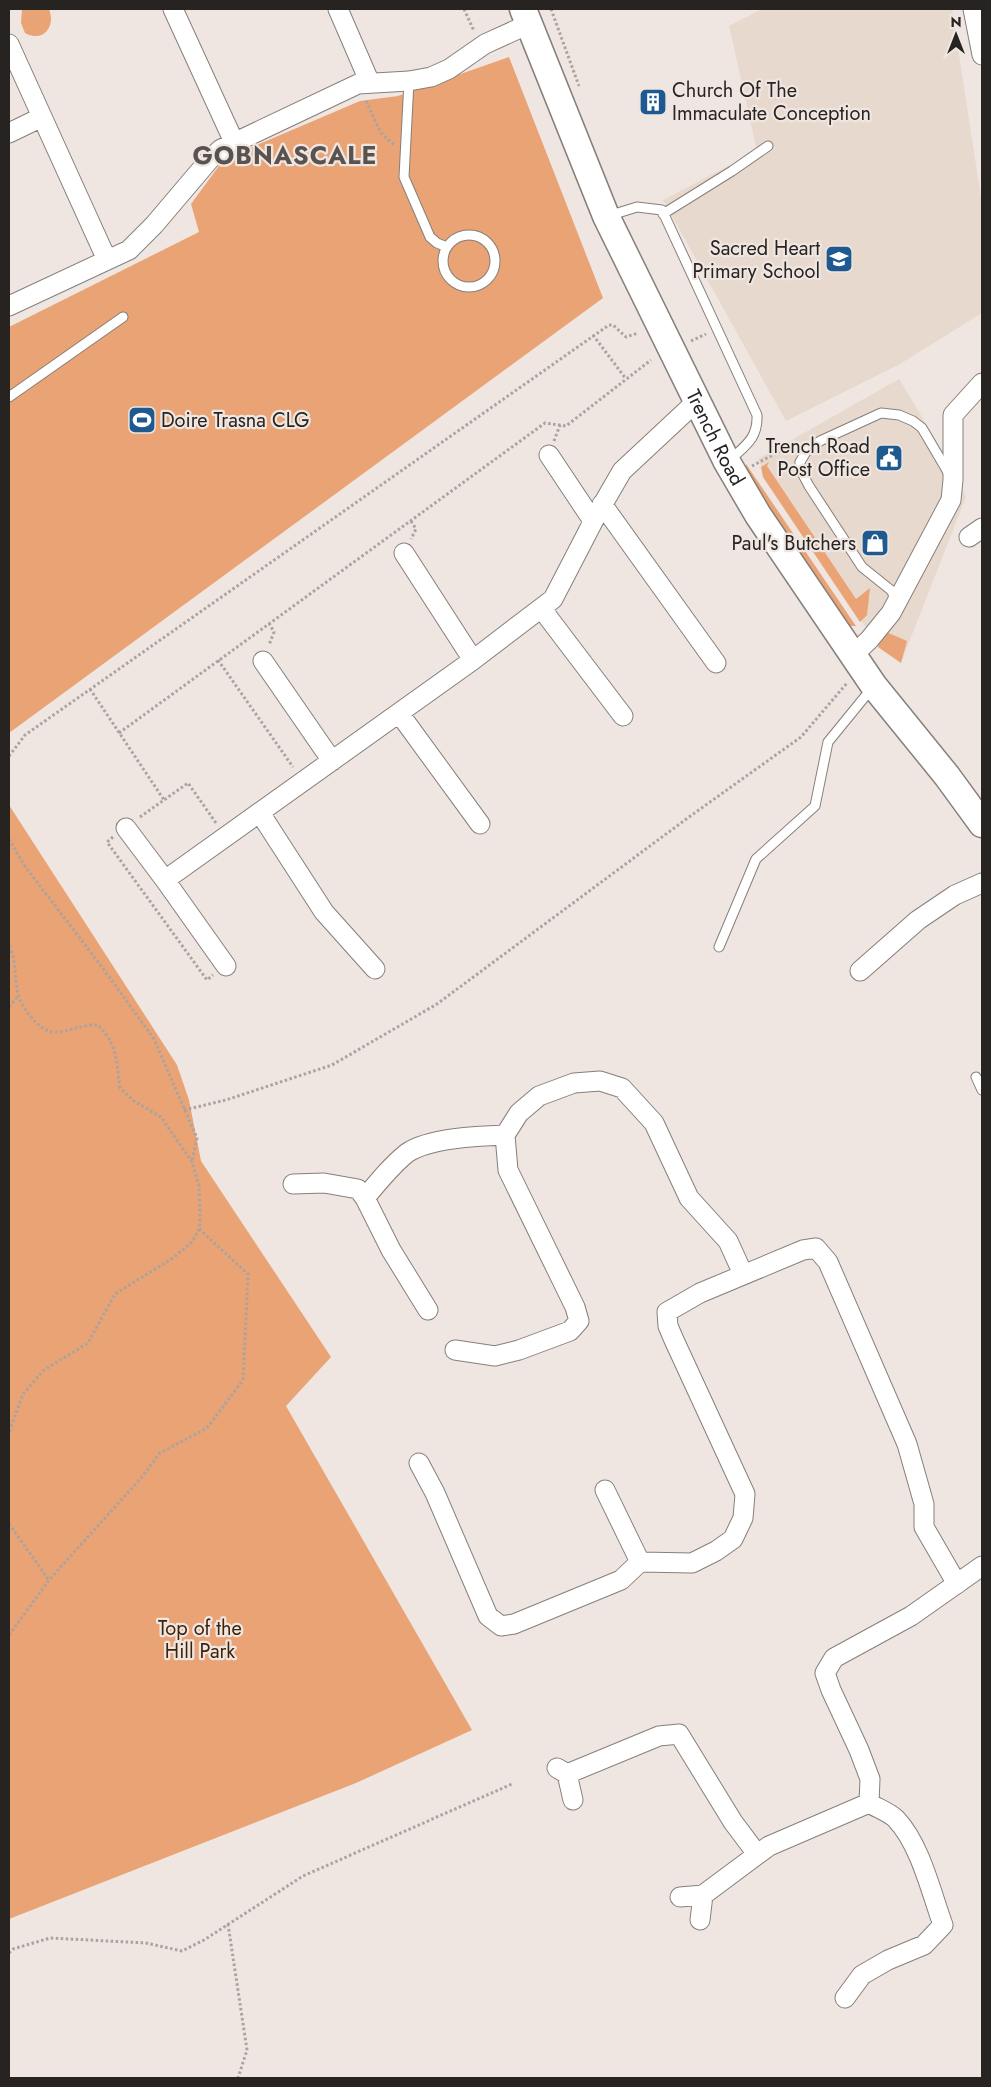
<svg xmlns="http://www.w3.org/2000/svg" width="991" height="2087" font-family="Jost,sans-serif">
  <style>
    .built { fill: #e8d9cf }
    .green { fill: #e9a374 }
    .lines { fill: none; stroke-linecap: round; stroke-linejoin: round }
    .lane-casing { stroke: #867f7a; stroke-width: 11 }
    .street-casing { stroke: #867f7a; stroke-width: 21 }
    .secondary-casing { stroke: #867f7a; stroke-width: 29 }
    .path { stroke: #aaa39f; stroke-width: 3; stroke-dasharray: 2.5 2.5; stroke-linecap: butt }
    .lane { stroke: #fff; stroke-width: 9 }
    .street { stroke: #fff; stroke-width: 19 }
    .secondary { stroke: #fff; stroke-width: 26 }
    .labels { text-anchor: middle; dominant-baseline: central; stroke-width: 4.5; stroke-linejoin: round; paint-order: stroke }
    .poi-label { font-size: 20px; fill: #262321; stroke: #efe6e1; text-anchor: end }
    .street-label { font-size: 20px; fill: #262321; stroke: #efe6e1 }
    .park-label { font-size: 20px; fill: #402109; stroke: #efe6e1 }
    .district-label { font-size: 25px; font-weight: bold; letter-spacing: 1px; fill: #59524e; stroke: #efe6e1 }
  </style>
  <rect width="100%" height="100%" fill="#efe6e1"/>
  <path class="built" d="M762,9H952L982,204V313L900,364L786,421L663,200L757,151L729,26Z
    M899,379L954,470L966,497L901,663L879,648L762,468L758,459Z"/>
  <path class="green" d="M22,9H49C56,27 43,43 25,33L21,23Z
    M509,57L603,298L9,733V327L199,232L191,204L224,159L360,101L398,96Z
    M769,462L767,466L856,599L870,588L867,615L860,622L763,477L761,467Z
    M746,464L856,626H846L756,491L746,472Z
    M884,631L907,641L901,663L878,647Z
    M9,805L177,1065L189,1100L201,1161L331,1357L286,1406L472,1730L356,1783L9,1919Z"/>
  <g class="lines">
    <defs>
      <path id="lane" d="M409,81L404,177L430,237L437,243L447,247
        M663,214L732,171L768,146
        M608,216L637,207L662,210L757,415C758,438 746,445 730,460
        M443 261a26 26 0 1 1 52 0a26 26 0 1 1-52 0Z
        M9,397L123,317
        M895,601L892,591L862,567L809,486L800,469V462L806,452L820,441L881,413L899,415L913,421L922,428L949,474
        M719,947L756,859L815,806L828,742L872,688
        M976,1077L982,1090"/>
      <path id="street" d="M173,9L234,142
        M338,9L370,83
        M973,9L982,55
        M9,44L107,260
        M9,133L42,117
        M9,306L129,250L154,225L210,159L221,149L358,84L409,81L431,77L449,69L485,44L529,24
        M549,455L593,521
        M602,504L716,663
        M969,537L982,528
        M404,553L473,660
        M541,608L623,716
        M853,655L869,640L891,613L951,500L953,480V415L982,383
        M263,661L332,761
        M399,713L480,824
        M260,813L324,912L375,969
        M126,828L165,880L226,966
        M165,880L473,660L553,599L596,516L622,471L697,401
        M860,971L918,920L955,895L982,883
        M293,1184L324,1183L358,1189L365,1198L391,1250L428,1310
        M365,1198C378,1182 391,1166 407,1153C429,1138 478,1136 505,1135
        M455,1350L495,1356L519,1350L570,1331L579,1321L575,1307L508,1170L505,1135L519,1113L539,1096L574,1083L600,1081L622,1088L654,1123L689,1198L728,1241L743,1274
        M419,1463L435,1493L488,1616L501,1626L514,1624L621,1580L640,1562L692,1563L716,1551L733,1539L743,1518L745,1494L674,1340L668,1326L667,1312L700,1293L803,1250L816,1248L828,1262L907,1444L924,1504V1527L957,1584
        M605,1490L640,1562
        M557,1768L567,1774L573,1800
        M567,1774L659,1736L679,1734L733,1822L757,1854
        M680,1897L703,1895
        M700,1920L703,1895L769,1846L869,1803L870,1779L859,1750L831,1690L825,1673L834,1658L911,1616L982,1566
        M845,1998L862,1975L888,1960L924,1945L943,1925C931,1892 920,1844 896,1819C889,1812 877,1808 869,1803"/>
      <g id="secondary">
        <path id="s1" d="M523,9L606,216L727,462L758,515L874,686L947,776L982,824"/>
      </g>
    </defs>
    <use href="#lane" class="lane-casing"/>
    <use href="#street" class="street-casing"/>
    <use href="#secondary" class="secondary-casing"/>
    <path class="path" d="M464,9L474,31
      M551,9L579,86
      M366,101L381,133L394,145
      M593,335L626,379
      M691,341L706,334
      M554,441L560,425
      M752,466L797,442
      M411,521L416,529L411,539
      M269,623L274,632L269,645
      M218,660L293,767
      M90,689L164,800
      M119,733L545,423L566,426L651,360
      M9,756L25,735L609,325H613L626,337L638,333
      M140,817L188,783L216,823
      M113,837L107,842L207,980L213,975
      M9,839L24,865L102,967L154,1039L197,1138L192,1161
      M9,946C17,961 14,978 18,994C21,1007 39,1031 53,1032C70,1033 80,1024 98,1025C118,1046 116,1060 120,1088L134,1101L161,1117L192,1162L199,1186L200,1221L199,1229L192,1242L173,1258L115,1294L88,1343L44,1370L23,1394L9,1432
      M9,1007L18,996
      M184,1110L226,1100L332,1065L437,1004L689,817L801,737L847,683
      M9,1524L49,1580
      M9,1635L49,1580L142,1477L160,1453L207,1428L243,1380L248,1274L199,1229
      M228,1924L247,2050L238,2078
      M9,1953L13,1949L50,1938L146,1943L182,1951L204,1940L303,1876L512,1784"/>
    <use href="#lane" class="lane"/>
    <use href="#street" class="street"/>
    <use href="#secondary" class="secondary"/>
  </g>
  <defs>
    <symbol id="building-square" viewBox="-11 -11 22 22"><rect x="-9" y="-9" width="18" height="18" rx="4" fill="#1e5a90" stroke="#efe6e1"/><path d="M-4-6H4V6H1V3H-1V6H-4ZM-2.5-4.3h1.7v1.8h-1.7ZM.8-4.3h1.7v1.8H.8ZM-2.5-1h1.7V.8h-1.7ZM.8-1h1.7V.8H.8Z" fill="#fff"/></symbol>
    <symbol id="school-square" viewBox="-11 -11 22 22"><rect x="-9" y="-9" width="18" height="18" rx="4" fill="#1e5a90" stroke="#efe6e1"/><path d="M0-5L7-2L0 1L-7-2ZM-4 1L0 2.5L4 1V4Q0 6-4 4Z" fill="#fff"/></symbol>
    <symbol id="stadium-square" viewBox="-11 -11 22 22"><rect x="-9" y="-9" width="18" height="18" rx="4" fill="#1e5a90" stroke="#efe6e1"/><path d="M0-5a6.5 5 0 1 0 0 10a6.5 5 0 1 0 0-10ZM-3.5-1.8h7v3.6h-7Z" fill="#fff"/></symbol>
    <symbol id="civic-square" viewBox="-11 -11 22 22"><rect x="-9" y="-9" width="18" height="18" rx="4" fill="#1e5a90" stroke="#efe6e1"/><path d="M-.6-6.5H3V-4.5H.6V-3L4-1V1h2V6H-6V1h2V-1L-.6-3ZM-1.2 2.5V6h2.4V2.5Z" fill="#fff"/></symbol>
    <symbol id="shop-square" viewBox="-11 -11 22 22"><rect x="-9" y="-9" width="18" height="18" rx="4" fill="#1e5a90" stroke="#efe6e1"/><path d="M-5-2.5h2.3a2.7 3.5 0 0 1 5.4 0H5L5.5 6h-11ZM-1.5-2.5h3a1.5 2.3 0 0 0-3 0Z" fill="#fff"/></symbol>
  </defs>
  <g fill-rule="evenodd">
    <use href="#building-square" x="637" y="86" width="32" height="32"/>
    <use href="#school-square" x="823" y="243" width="32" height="32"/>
    <use href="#stadium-square" x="126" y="404" width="32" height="32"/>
    <use href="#civic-square" x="873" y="442" width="32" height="32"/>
    <use href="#shop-square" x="859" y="527" width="32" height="32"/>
  </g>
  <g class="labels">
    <g class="poi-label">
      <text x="672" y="90" text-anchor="start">Church Of The<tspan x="672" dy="23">Immaculate Conception</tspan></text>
      <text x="820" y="248">Sacred Heart<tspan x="820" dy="23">Primary School</tspan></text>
      <text x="161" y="420" text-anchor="start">Doire Trasna CLG</text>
      <text x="870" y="446">Trench Road<tspan x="870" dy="23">Post Office</tspan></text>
      <text x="856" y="543">Paul's Butchers</text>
    </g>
    <g class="street-label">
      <text stroke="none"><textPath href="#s1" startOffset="470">Trench Road</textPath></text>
    </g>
    <g class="park-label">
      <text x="200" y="1628">Top of the<tspan x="200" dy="23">Hill Park</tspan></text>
    </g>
    <g class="district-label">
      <text x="285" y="155">GOBNASCALE</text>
    </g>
  </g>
  <rect width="991" height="2087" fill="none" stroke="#262321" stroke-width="20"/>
  <g transform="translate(956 35)" stroke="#efe6e1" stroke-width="4" paint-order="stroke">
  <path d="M0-4L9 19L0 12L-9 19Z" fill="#262321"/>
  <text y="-8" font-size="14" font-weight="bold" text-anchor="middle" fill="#262321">N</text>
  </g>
</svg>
